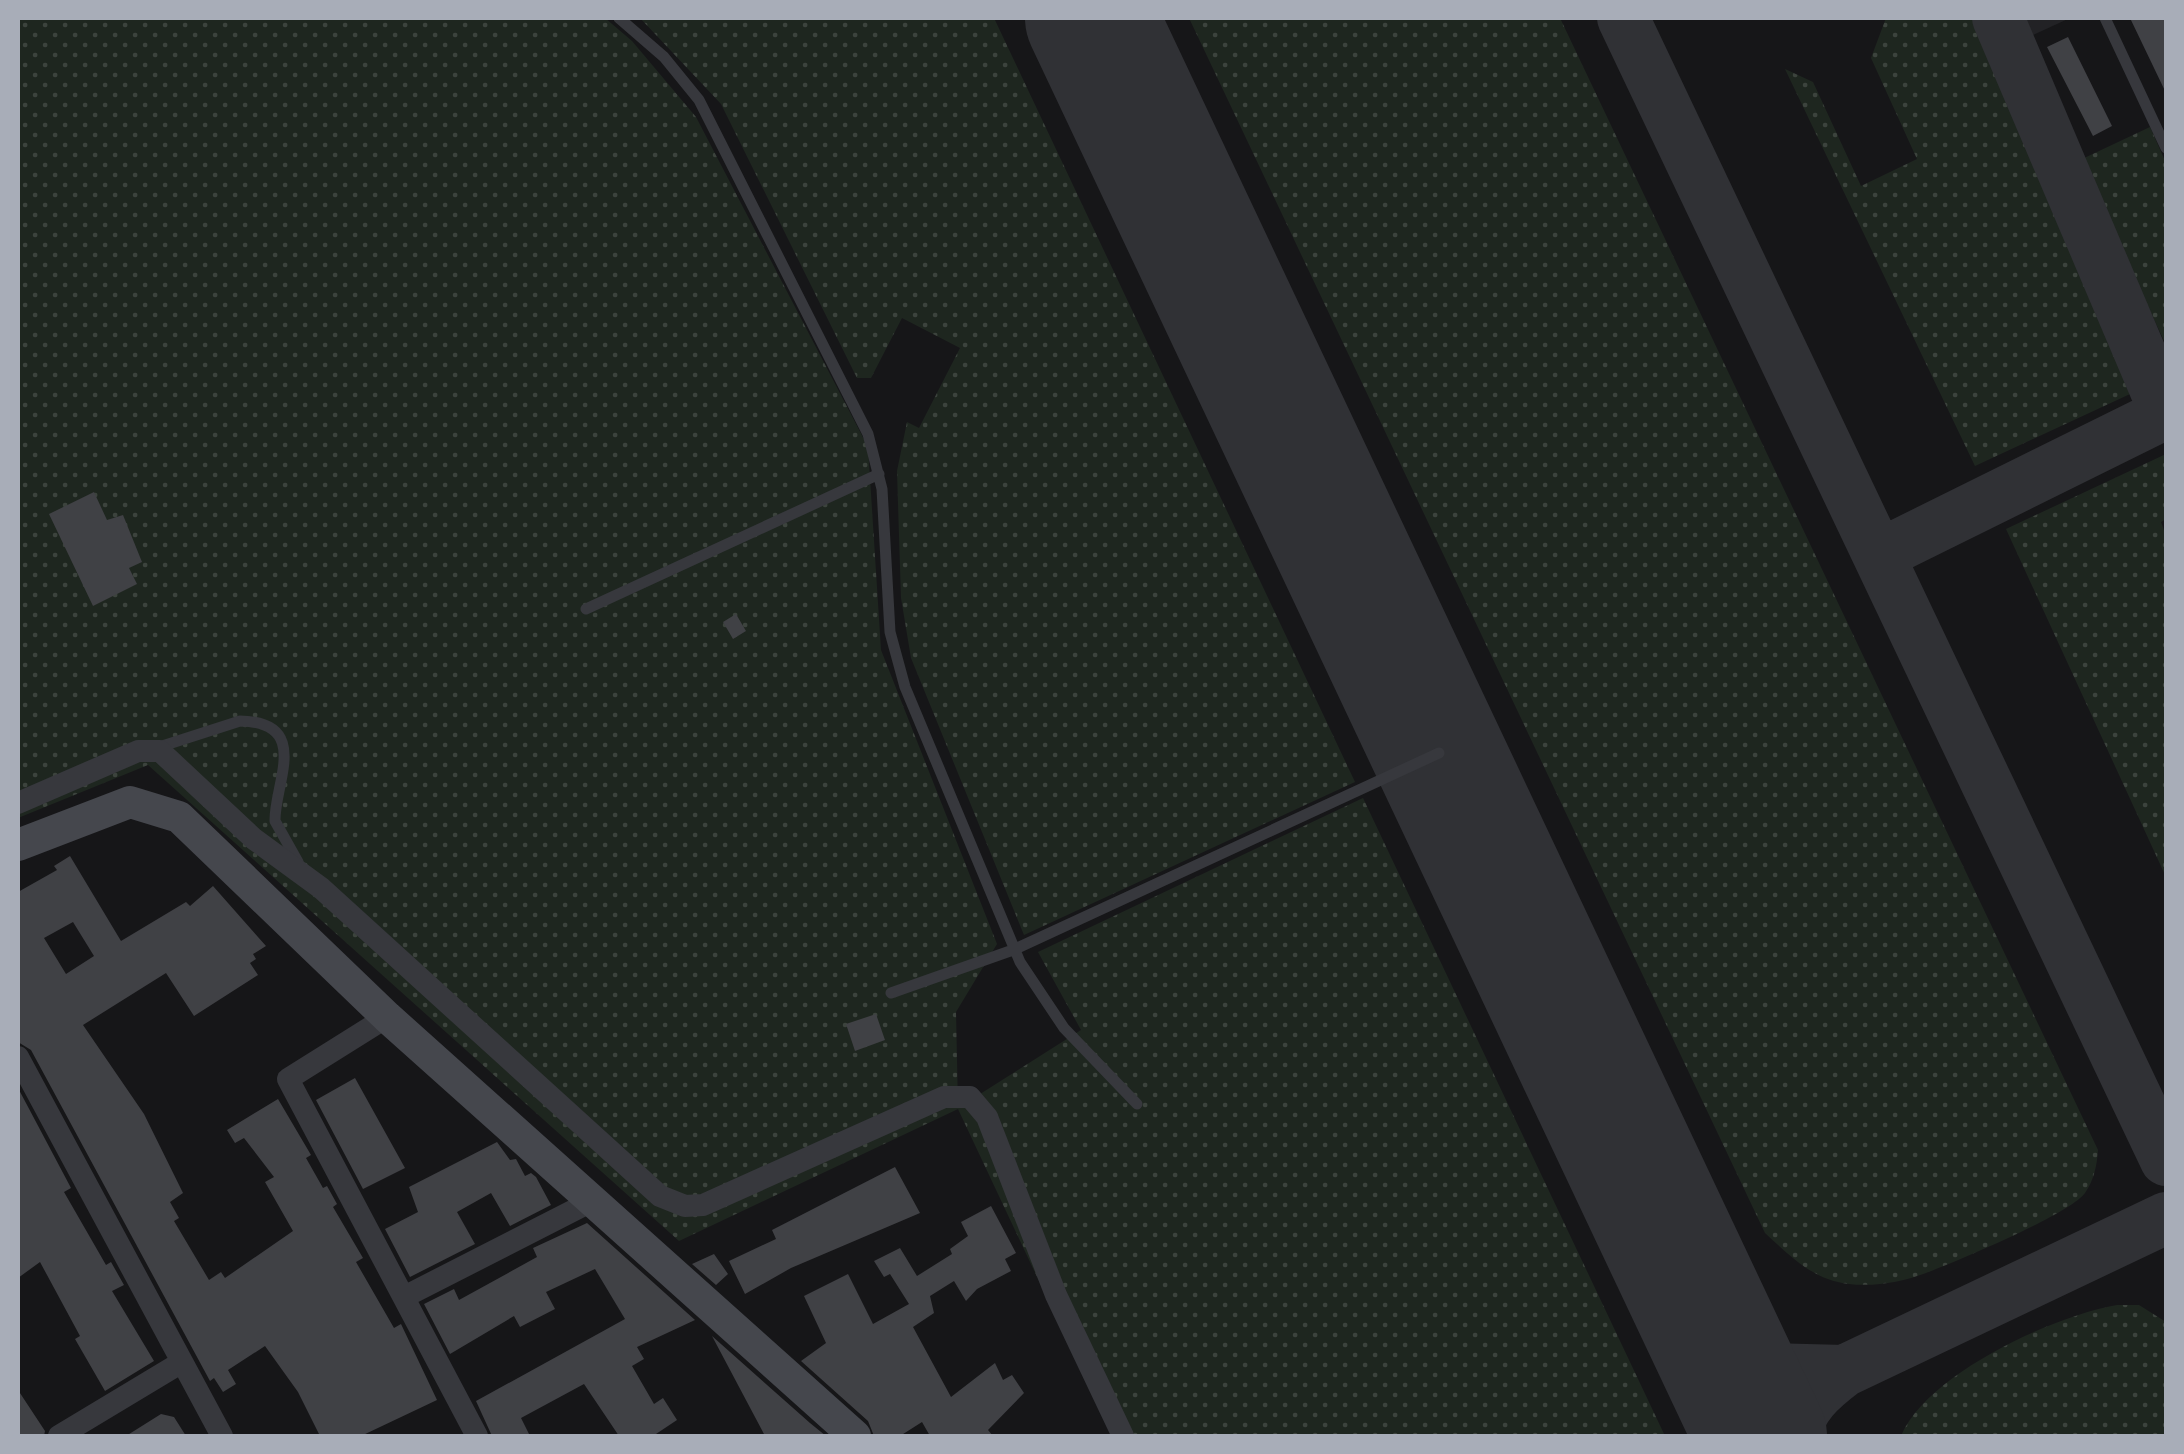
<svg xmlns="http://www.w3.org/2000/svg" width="2184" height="1454" font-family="Quicksand,sans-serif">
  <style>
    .built { fill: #222225 }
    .grass { fill: url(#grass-dots) }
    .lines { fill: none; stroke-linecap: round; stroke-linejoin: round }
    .taxiway { stroke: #303135; stroke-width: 52 }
    .runway { stroke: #303135; stroke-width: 132 }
    .building { fill: #404145; fill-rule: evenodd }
    .lane { stroke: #37383d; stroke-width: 11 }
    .street { stroke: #37383d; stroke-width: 22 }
    .secondary { stroke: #45474d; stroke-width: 32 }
  </style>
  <defs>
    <pattern id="grass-dots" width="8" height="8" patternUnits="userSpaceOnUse" patternTransform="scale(2.5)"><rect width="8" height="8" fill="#1e261f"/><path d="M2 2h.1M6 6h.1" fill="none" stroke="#3c433d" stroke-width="1.8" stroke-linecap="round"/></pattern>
  </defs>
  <rect width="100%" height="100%" fill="#161618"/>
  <path class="built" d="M1983,18H2070L1998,51Z"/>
  <path class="grass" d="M18,18H605L632,41L696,117L868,447L881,650L997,944L956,1012L958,1108L1081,1030L1038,952L1363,798L1665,1436H1112L958,1109L679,1241L148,765L18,818Z
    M640,18H994L1355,782L1024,935L911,658L901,598L897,471L907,422L919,428L960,348L902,318L871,378H857L721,104Z
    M1189,18H1560L2098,1150C2097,1165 2094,1180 2085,1193C2070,1214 1955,1262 1926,1273C1902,1282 1874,1287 1849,1284C1813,1280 1790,1256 1765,1233Z
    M1886,18H1983L2143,388L1975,466L1785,69L1813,82L1861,186L1917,159L1871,58Z
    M2150,127L2166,163V345L2080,160Z
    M2166,454V519L2161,522L2166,536V877L2006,529Z
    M2117,1305H2139L2166,1322V1436H1901C1927,1374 2053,1316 2117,1305Z"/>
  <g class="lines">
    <path class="taxiway" d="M1623,18L2166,1160
      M1998,18L2166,414
      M1879,555L2166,413
      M1712,1333L1741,1355L1773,1369L1844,1371L2166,1218
      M1794,1436C1802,1405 1819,1390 1844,1371"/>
    <path class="runway" d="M1091,18L1761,1436"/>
  </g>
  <path class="building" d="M2130,18H2166V93Z
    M2068,37L2112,126L2093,136L2047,47Z
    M94,492L107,520L123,515L142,562L129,568L137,584L93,606L49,514Z
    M736,614L746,631L733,639L723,622Z
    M70,856L121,941L186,902L190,906L213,886L266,946L253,954L256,959L250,963L258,975L194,1016L166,973L83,1025L144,1114L183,1193L170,1202L179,1218L174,1221L209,1280L221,1272L225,1278L293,1231L265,1182L274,1177L244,1138L235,1143L227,1130L278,1099L311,1155L306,1158L323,1188L327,1186L337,1204L333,1207L363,1258L356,1262L394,1328L401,1324L437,1400L361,1436H320L298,1392L265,1346L228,1370L236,1384L223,1392L214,1378L210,1381L31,1050L18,1042V892L57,870L54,866ZM73,922L94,956L66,974L44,938Z
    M876,1014L885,1040L855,1051L846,1024Z
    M355,1078L405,1168L363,1189L316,1100Z
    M18,1088L71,1188L64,1192L106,1265L111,1262L124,1285L112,1291L154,1361L105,1391L75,1339L80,1336L40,1262L18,1278Z
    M497,1142L510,1160L516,1159L525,1176L531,1173L536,1177L551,1205L510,1226L491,1193L457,1212L475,1244L410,1277L385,1229L418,1212L409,1187Z
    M895,1167L920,1213L791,1268L745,1294L729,1261L776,1239L772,1230Z
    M991,1206L1016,1253L1005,1259L1011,1271L977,1289L966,1301L954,1281L930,1296L934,1313L913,1327L951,1397L995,1363L1003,1380L1012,1375L1024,1393L988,1430L993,1436H930L922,1422L900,1436H874L868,1421L801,1361L826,1343L804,1296L848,1274L873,1324L909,1304L890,1274L884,1277L874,1261L900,1248L917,1276L952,1254L950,1249L968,1236L961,1222Z
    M587,1223L695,1320L637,1347L644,1359L632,1366L654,1404L663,1398L677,1420L653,1436H619L584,1384L521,1418L530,1436H492L476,1401L625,1319L595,1269L546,1292L555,1309L520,1327L514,1316L450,1354L424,1304L454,1289L459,1300L537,1257L533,1248Z
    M714,1254L728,1274L716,1285L692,1264Z
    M712,1336L810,1423L826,1436H765Z
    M18,1390L45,1431L44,1436H18Z
    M161,1414L174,1417L186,1436H126Z"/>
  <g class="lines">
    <path class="lane" d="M619,18L664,57L699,100L868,434L882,489L890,632L905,687L1020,962L1064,1028L1137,1104
      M2105,18L2166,148
      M586,609L879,474
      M156,748L240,721C312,722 274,784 275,821L298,862
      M891,993L1013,950L1439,753"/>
    <path class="street" d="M18,803L138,751H160L254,839L321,888L660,1196L685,1206L703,1205L944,1097H970L987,1117L1056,1295L1123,1436
      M387,1017L288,1079L477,1436
      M18,1057L222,1436
      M404,1297L592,1201
      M59,1436L182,1362"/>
    <path class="secondary" d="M18,845L130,802L179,817L387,1017L855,1436"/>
  </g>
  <rect width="2184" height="1454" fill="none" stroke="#a8adb8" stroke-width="40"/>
</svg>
